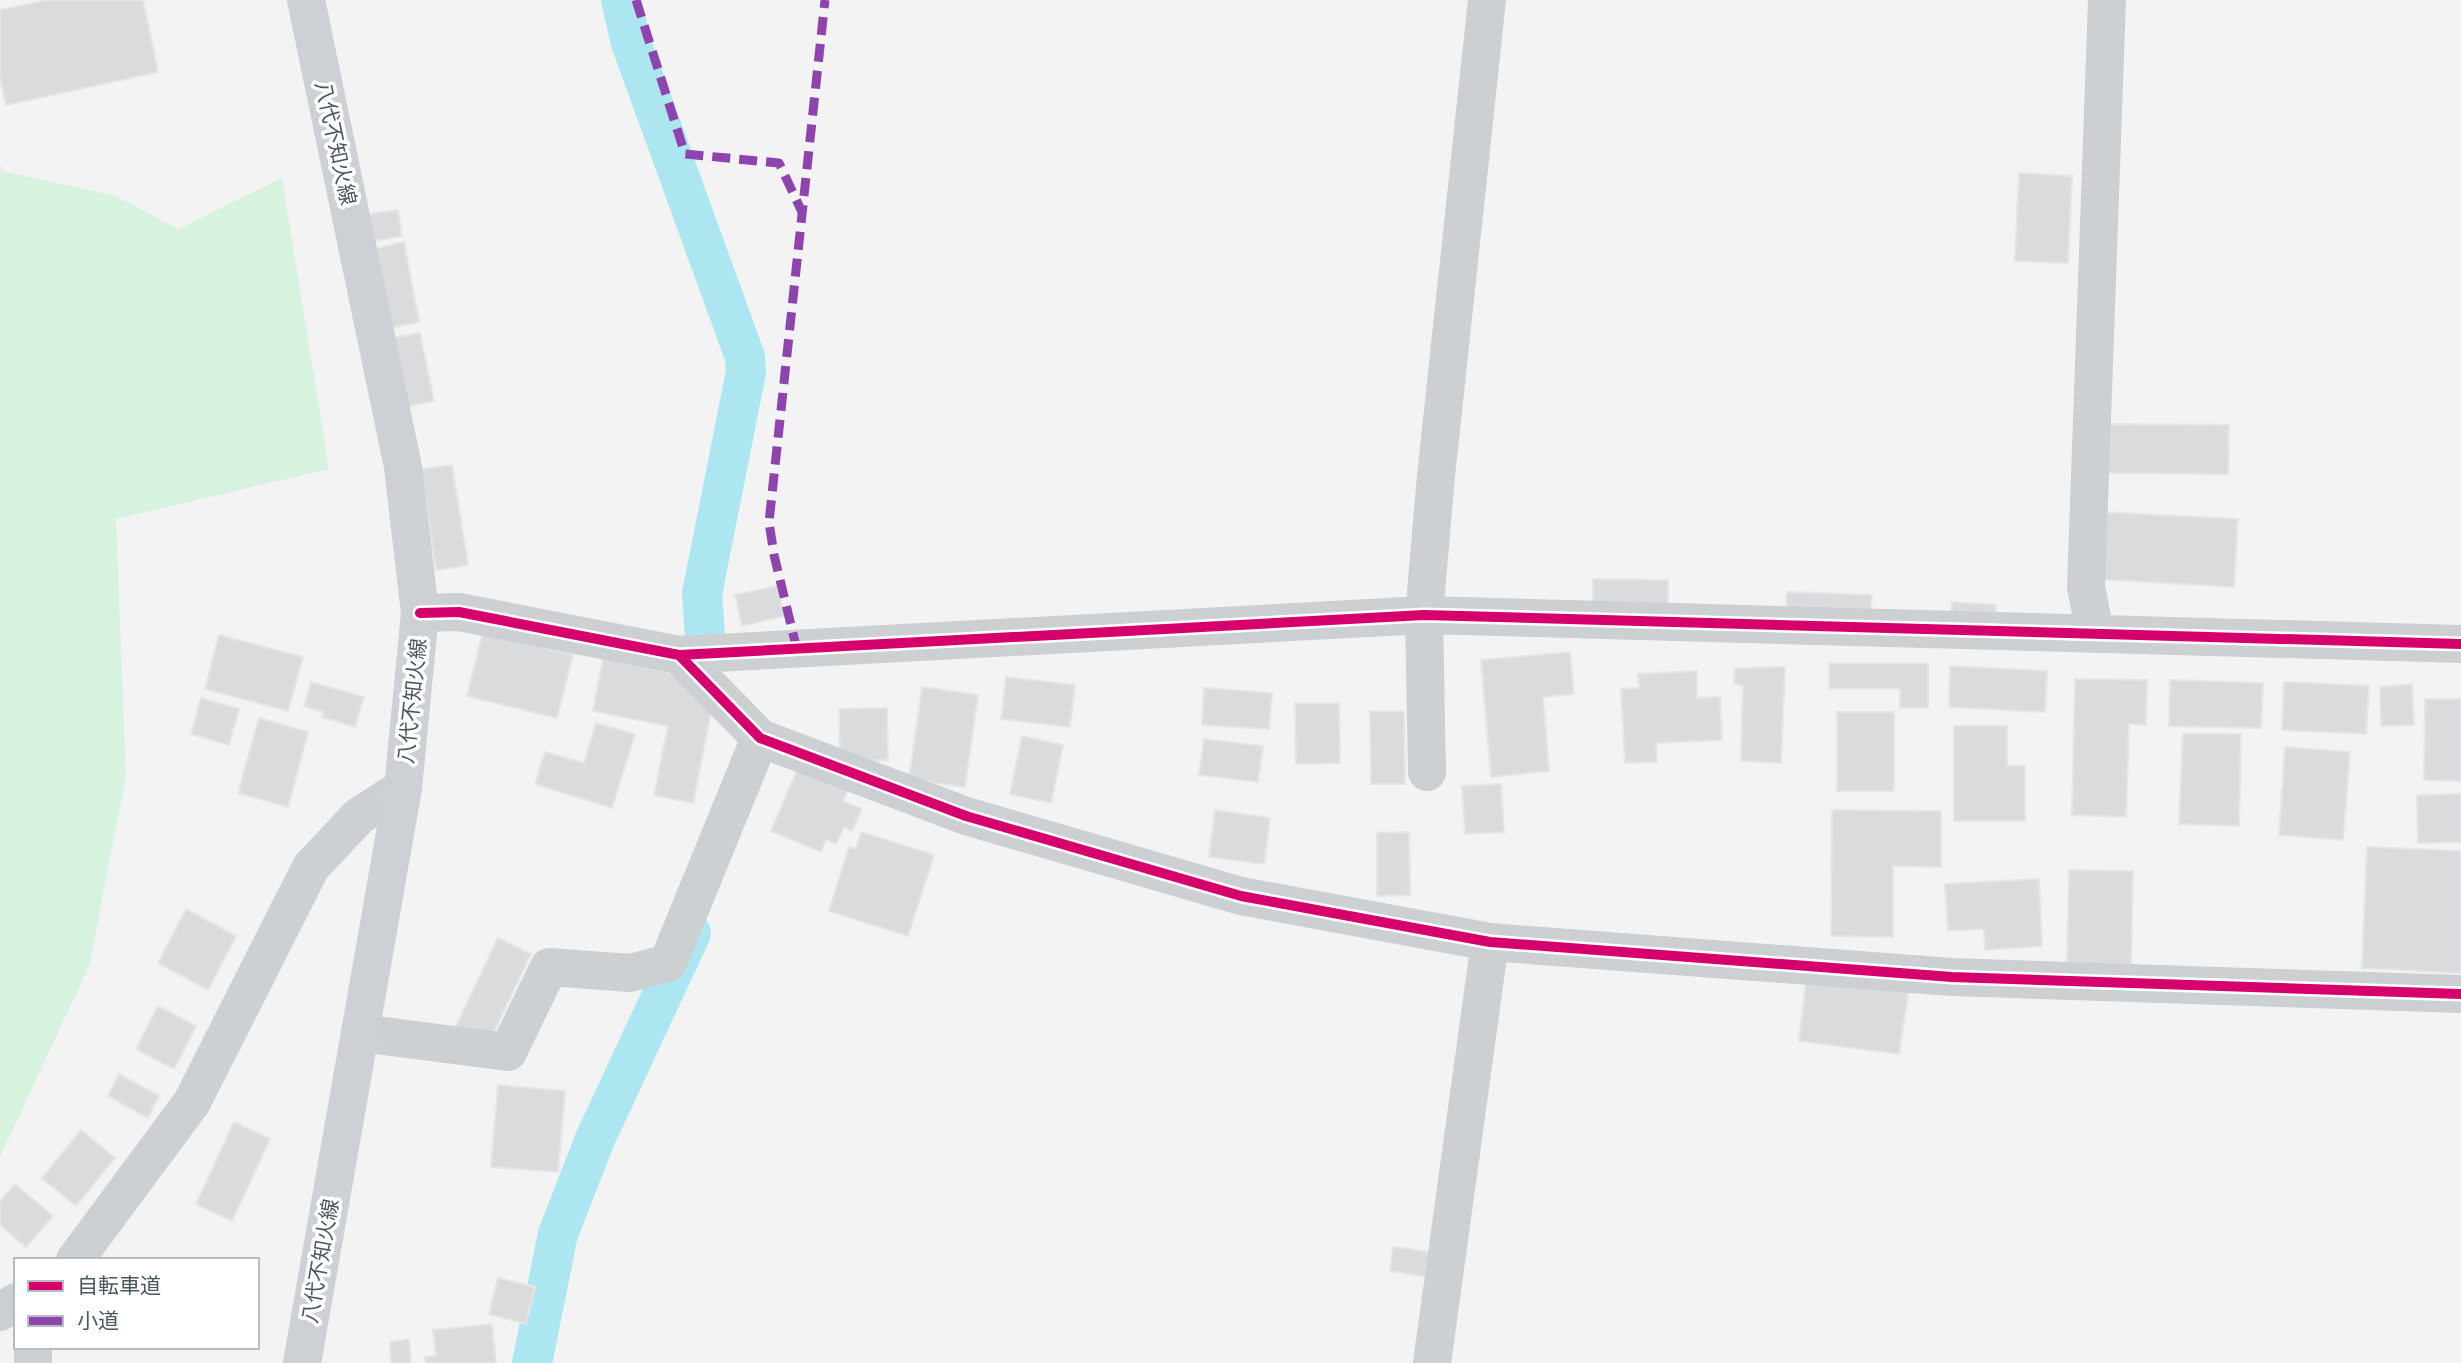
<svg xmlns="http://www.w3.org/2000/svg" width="2461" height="1363" font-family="'Space Grotesk','Noto Sans JP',sans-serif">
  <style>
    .green { fill: #d8f2e0 }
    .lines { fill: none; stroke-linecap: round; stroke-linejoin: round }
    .canal { stroke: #ace7f1; stroke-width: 40 }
    .building { fill: #d9dbdc; stroke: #e5e5e6; stroke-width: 2 }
    .street { stroke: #cdd0d2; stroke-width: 38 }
    .secondary { stroke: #cdd0d4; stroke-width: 38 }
    .quiet { stroke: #8e44ad; stroke-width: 9; stroke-dasharray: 18 9; stroke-linecap: butt }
    .cycleway-casing { stroke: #fff; stroke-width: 15 }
    .cycleway { stroke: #d6006c; stroke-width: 10 }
    .labels { text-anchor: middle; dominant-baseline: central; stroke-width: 7; stroke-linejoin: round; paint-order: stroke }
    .street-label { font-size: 21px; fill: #495761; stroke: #fff }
  </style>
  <rect width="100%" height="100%" fill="#f3f3f3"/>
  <path class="green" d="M0,165L2,171L116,196L178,229L282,178L329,469L116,519L126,778L89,966L0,1157Z"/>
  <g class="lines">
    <path class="canal" d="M621,0L631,43L745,357L746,372L702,594L705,636
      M532,1363L558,1234L595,1139L691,933"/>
  </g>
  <path class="building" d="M47,0H143L158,72L6,105L0,77V10Z
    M2019,173L2072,176L2068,263L2015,261Z
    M398,210L402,236L372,241L368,214Z
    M404,242L419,322L390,328L374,249Z
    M420,333L434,401L405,407L391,338Z
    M2101,424L2229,425L2228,474L2101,473Z
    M452,465L468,565L436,570L421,469Z
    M2099,512L2238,519L2234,587L2096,579Z
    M1593,579L1668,580V611L1593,610Z
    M777,586L784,616L742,626L735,595Z
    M1787,592L1872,595L1870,622L1786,619Z
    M1952,602L1996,605L1995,628L1951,624Z
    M483,632L573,655L557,718L467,696Z
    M219,635L303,657L288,711L205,689Z
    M1570,652L1574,694L1543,697L1549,771L1491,777L1481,660Z
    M603,659L717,682L693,803L654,795L668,726L593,711Z
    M1829,663H1928V708H1900V689H1829Z
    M1950,666L2047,671L2045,712L1949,707Z
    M1785,667L1781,763L1741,761L1743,686L1734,683L1735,668Z
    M1697,671V698L1720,697L1722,740L1656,743L1657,762L1625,763L1621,689L1639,688L1638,674Z
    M1006,677L1075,685L1070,727L1001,719Z
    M2075,679L2147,680L2146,725L2129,724L2126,817L2072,815Z
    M2170,680L2263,683L2261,728L2169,726Z
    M311,682L364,697L355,727L322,717L324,712L304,706Z
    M2284,682L2369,686L2366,734L2282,730Z
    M2412,684L2414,725L2381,726L2380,687Z
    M922,687L978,695L965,787L909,779Z
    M1204,688L1272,693L1269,729L1202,725Z
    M201,698L239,709L229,745L191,734Z
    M2425,699H2461V781L2424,780Z
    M1295,703H1339L1340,763L1296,764Z
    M887,708L888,760L840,761L839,709Z
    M1370,711H1404L1405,784H1371Z
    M1837,712H1894V791H1837Z
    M259,718L308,732L288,807L238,793Z
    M596,723L635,734L612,808L535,784L545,752L584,763Z
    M1954,726H2007V766H2025V821H1954Z
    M2183,734H2241L2239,826L2179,824Z
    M1022,736L1063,745L1051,803L1010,794Z
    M1204,739L1263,746L1258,782L1199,775Z
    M2285,747L2350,752L2343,840L2279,835Z
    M801,761L851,782L843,801L862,809L852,831L844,827L836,844L826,840L821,852L771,831Z
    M1501,784L1504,832L1465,834L1462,786Z
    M2461,794V842L2418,843L2417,795Z
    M1215,810L1270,818L1264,864L1209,857Z
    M1832,810L1941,811V867L1893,866V937L1831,936Z
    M861,832L934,855L908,936L829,911L849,847L856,849Z
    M1409,832L1410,895L1377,896V833Z
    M2367,847L2461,851V973L2362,968Z
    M2069,870L2133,871L2131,966L2067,965Z
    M2039,879L2042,946L1985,950L1984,929L1948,931L1945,884Z
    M186,909L236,936L208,990L158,963Z
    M498,938L531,954L488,1044L455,1028Z
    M1807,975L1909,988L1899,1054L1799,1041Z
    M158,1006L196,1026L174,1069L136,1049Z
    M119,1074L159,1096L148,1118L108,1096Z
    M498,1085L565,1091L558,1172L491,1167Z
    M234,1122L270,1139L232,1221L196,1204Z
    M81,1130L115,1158L76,1206L42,1178Z
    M15,1184L53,1216L26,1247L0,1225V1201Z
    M1393,1247L1432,1252L1428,1277L1390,1271Z
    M498,1278L535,1287L526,1324L489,1314Z
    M492,1324L496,1363H426L425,1357L436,1356L433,1330Z
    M409,1339L411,1363H391L390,1342Z"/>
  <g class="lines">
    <path class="street" d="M420,613L459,612L679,655L1424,615L2461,644
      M2095,632L2086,587L2107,0
      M679,655L760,738L966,816L1241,896L1490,942L1952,977L2461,994
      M1427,772L1424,615L1436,476L1487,0
      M360,1033L508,1052L549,967L630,973L668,963L760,738
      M75,1260L192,1102L311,867L359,816L403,788
      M0,1312L16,1302
      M33,1363V1347
      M1432,1363L1490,942"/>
    <path class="secondary" d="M302,1363L403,788L420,613L403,467L306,0"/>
    <path class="quiet" d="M636,0L685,154L779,163L802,212
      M797,650L774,555L769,522L825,0"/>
    <defs>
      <path id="cycleway" d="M420,613L459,612L679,655L1424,615L2461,644
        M679,655L760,738L966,816L1241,896L1490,942L1952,977L2461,994"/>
    </defs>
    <use href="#cycleway" class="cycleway-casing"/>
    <use href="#cycleway" class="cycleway"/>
  </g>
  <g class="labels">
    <g class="street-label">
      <text transform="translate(336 143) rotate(78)">八代不知火線</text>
      <text transform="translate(412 701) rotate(-84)">八代不知火線</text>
      <text transform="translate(320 1261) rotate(-80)">八代不知火線</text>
    </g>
  </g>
  <rect x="14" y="1258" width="245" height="91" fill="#ffffff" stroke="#b6bcc0" stroke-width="2"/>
  <rect x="28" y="1281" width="35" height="10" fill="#d6006c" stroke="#b6bcc0" stroke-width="2"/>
  <text x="77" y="1293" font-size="21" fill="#495761">自転車道</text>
  <rect x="28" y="1316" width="35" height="10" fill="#8e44ad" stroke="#b6bcc0" stroke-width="2"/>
  <text x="77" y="1328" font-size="21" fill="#495761">小道</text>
</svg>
